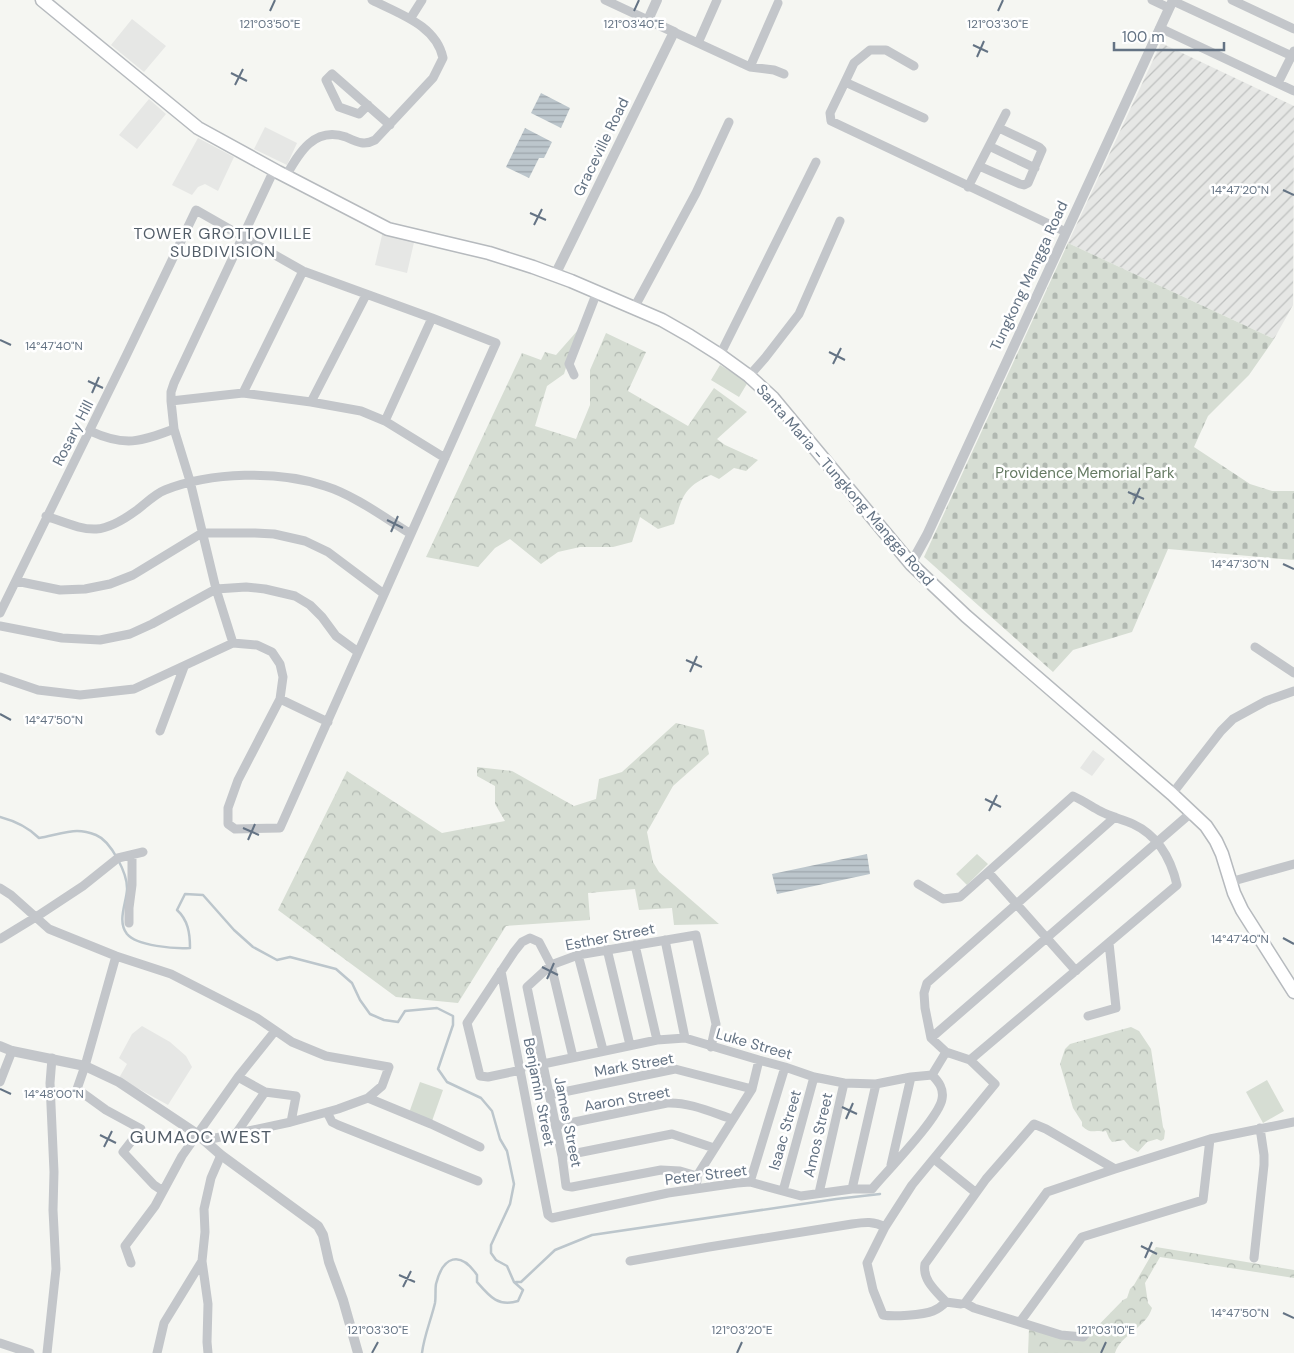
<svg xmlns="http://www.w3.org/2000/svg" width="1294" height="1353" font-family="'DM Sans',sans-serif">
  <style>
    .built { fill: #e6e7e5 }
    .industrial { fill: url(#industrial-furrows) }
    .forest { fill: url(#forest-crowns) }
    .cemetery { fill: url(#cemetery-stones) }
    .park { fill: #d6ddd3 }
    .water { fill: url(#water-rules) }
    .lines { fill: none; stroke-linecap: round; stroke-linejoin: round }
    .stream { stroke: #bcc6cc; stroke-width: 2.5 }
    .primary-casing { stroke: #b6babe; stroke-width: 15 }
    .minor { stroke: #c3c6ca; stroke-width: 9 }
    .tertiary { stroke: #c3c6ca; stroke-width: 10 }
    .primary { stroke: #fff; stroke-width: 12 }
    .ticks { fill: none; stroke: #647384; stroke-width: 2 }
    .labels { text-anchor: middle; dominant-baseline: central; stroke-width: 5; stroke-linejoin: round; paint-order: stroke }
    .street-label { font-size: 15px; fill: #647384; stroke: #fff }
    .park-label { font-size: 15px; fill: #667b63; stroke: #fff }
    .neighbourhood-label { font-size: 16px; letter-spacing: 1px; fill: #525d68; stroke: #fff }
    .quarter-label { font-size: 18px; letter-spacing: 1px; fill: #525d68; stroke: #fff }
    .ticks-label { font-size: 12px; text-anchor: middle; fill: #647384; stroke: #fff; stroke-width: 5; stroke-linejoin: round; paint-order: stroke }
  </style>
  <defs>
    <pattern id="industrial-furrows" width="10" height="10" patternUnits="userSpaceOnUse" patternTransform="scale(1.25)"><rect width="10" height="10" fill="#e6e7e5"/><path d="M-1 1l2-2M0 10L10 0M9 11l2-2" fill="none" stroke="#bec0bf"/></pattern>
    <pattern id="forest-crowns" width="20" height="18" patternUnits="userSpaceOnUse" patternTransform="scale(1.25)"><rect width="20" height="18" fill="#d6ddd3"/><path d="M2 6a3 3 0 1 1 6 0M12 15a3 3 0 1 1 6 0" fill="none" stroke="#b1b8b1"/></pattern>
    <pattern id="cemetery-stones" width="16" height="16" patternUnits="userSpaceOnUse" patternTransform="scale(1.25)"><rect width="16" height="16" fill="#d6ddd3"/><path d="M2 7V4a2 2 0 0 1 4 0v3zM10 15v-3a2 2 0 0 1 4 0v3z" fill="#b1b8b1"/></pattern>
    <pattern id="water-rules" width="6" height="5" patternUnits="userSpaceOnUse" patternTransform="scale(1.25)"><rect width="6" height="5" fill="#bcc6cc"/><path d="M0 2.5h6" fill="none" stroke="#9ca5ab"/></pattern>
  </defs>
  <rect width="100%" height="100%" fill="#f5f6f2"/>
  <path class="built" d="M132,19L166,46L144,72L111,45Z
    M149,99L166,114L137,149L119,135Z
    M265,127L297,143L287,165L254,149Z
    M198,138L234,157L218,191L205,184L198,187L192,195L172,185Z
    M383,231L415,238L407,273L375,265Z
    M1093,750L1105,759L1092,776L1080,768Z
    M142,1026L170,1042L186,1056L192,1067L168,1105L119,1078L127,1064L119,1058L132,1034Z"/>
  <path class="industrial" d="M1161,43L1294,106L1293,305L1274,339L1068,243Z"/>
  <path class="forest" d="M578,330L564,374L547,386L535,426L576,439L590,405V370L606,333L646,352L628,391L688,426L714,388L747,412L717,439L725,445L758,460L746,471L734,468L719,479L711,475C683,487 682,498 674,524L658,529L640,517L632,542L613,547H580L558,552L541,564L510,539L495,548L478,567L426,557L522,353L541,360L545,352L556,355Z
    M676,723L704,730L709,754L673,786L647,832L653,862L659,872L719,924L674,925L672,908L639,910L635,889L588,893L590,920L506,926L458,1003L396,997L278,910L347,771L442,833L505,821L495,804V786L477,776V767L512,771L574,806L596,799L599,779L622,772Z
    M1131,1027L1139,1031L1151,1049L1163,1127L1165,1131L1164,1139L1161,1141L1157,1139L1147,1142L1138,1152L1130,1147L1124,1140L1112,1142L1109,1138L1106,1131C1103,1132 1101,1131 1099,1131C1090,1131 1090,1133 1082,1126V1122L1073,1108L1060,1064L1065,1049L1070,1044Z
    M1156,1247L1294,1270V1278L1160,1257L1145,1283L1148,1303L1152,1308C1146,1328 1121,1334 1115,1353H1028L1029,1329L1084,1340L1123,1300L1127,1298L1130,1289L1134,1285Z"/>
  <path class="cemetery" d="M1068,243L1274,339L1249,375L1208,416L1194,447L1250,484L1272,491H1294V560L1168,549L1132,632L1073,650L1053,672L924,557Z"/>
  <path class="park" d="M720,365L748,382L739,397L711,380Z
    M977,854L988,864L967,885L956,874Z
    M1267,1080L1284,1111L1263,1123L1246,1092Z
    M420,1082L443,1090L432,1121L409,1113Z"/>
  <path class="water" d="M541,93L570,108L561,128L531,113Z
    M525,128L552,142L544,158H539L529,178L506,167Z
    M867,854L870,874L777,894L772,874Z"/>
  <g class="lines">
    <path class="stream" d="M0,817C15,821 28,827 39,838C51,836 67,831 77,831C82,831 91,833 96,835C111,841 128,874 127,890C126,904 117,921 127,934C137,946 175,949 190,948C190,933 188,920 177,910L185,894L203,895L234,930L253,947L277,960L290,957L336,969L352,983L360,1000L370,1014L384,1020L398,1022L405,1011L437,1008L453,1016V1025L438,1069L447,1082L481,1098L492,1111L500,1139L507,1151L514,1184L510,1204L491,1245V1253L496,1260L507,1266L514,1282L523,1290L518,1301C498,1307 490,1297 477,1282V1275C460,1250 443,1256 436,1284C435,1290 436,1297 435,1303C431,1320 424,1336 422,1353
      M516,1282H521L555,1250L592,1235L836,1199L880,1194"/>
    <defs>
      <path id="primary" d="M42,0L198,128L278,172L388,229L489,253L533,267L571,281L662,320L690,336L720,355L749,376L773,398L911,564L966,616L1172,794L1206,826L1216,841L1222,854L1234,893L1242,910L1294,992"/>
    </defs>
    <use href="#primary" class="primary-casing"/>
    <path class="minor" d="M605,0L648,20
      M1152,0L1169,8
      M1232,0L1294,29
      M1173,1L1294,57
      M410,19L422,0
      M1160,28L1294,91
      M674,32L750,67L774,70L784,74
      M698,43L717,0
      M750,67L778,3
      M845,82L854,63L870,50H886L914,66
      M1278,83L1294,51
      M368,105L359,114L339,107L326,80L332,74L390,125
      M924,118L845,82L830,113L831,121L1066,232
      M989,146L1035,168
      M979,166L1020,184L1024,185L1028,183L1042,150L1039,147L999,128
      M286,176C299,153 314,126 346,137C357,142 364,146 375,140L433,78L443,58C436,25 399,14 372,0
      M968,187L1006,113
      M634,308L696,193L729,122
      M720,355L816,162
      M574,375L569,364L597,292
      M749,376L765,358L799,314L840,221
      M243,393L303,271
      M171,401L243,393L311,402L361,411L385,421L445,458
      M311,402L366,295
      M385,421L432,318
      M90,431C125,447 140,442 174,429
      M46,516C89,531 99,538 137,510C146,503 155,494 165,490C210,472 279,470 325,486C354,495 385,518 411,534
      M16,581L60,590L85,589L110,584L133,575L202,533H255L274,534L305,541L328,552L384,594
      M0,613L126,356L196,210L303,271L432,318L496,343L280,828L235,829L228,824V808L238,780L280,699L283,677L280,664L272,652L257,645L233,643L134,689L80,695L38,690L0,677
      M0,626L62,638L100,640L130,634L152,624L216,589L246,587L265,589L295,596L310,605L322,617L336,636L358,652
      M233,643L216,589L190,481L174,429L171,401V392L174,383L274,170
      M1255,647L1294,673
      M280,699L328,722
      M160,731L184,667
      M1172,794L1221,731L1233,719L1266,701L1294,691
      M1230,882L1294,864
      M918,884L943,899L960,897L988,872L1076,971
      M0,888L11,895L49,929L116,956L171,974L257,1018L292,1042L326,1056L389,1067L382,1086L368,1098L338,1109L291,1122L206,1140
      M129,923V908L132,885V855
      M0,939L36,917L83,886L118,858L143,852
      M665,940L685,1038
      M635,945L657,1040
      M607,949L630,1045
      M578,955L603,1050
      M116,956L85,1066L77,1089L106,1110L141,1129L123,1152L154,1185L163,1191
      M501,971L548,1215L552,1218L668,1193L737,1183L750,1182L801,1196L852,1189H872C887,1171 939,1118 942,1099C944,1089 939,1082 932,1075
      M1088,1016L1116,1008L1109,943
      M931,1038L1192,812
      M970,1060L1177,885C1171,859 1159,836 1133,824C1122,819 1111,817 1100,811C1091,806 1082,800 1073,796L988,872
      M543,1064L657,1040L685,1038L759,1060L785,1067L814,1077L844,1083L876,1084L911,1077L932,1075
      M521,1070L488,1077L480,1076L467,1023L514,952L522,942L530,938L539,942L551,965L573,1057
      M932,1075L946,1052
      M238,1077L275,1031
      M0,1082L12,1051
      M265,1092L296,1096L291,1122
      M549,1095L675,1069L752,1089
      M368,1098L431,1124L480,1147
      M327,1112L332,1122L338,1125L478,1181
      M555,1126L667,1103C689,1102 711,1112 732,1119
      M562,1156L672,1134L714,1148
      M934,1159L975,1192
      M891,1165L911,1077
      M697,1176L680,1171L661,1170L572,1187L566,1186L562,1156L527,987L551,965L578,955L696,935L716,1024L711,1047
      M697,1181V1176L752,1089L759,1060
      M750,1182L785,1067
      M852,1189L876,1084
      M783,1191L814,1077
      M819,1193L844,1083
      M1254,1258L1264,1165V1155L1260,1128
      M630,1261L709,1247L852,1224C865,1222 874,1221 885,1227
      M131,1263L125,1246L155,1206L182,1156L238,1077L265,1092L235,1135
      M946,1302C936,1291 922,1280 925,1264L986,1179L1034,1124L1046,1129L1115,1169
      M965,1303L1047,1192L1115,1169L1210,1139L1294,1122
      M1020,1322L1082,1237L1203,1200L1210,1139
      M1088,1331L1083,1337L1061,1335L974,1308L965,1303L961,1304L946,1302C942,1306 938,1309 933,1311C923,1315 893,1317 883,1315L873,1290L867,1263L885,1227L912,1185L995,1084L970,1060L946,1052L931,1038L925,1008L924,993L927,983L1115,817
      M0,1343L30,1353
      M47,1353L56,1269L53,1210L54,1172L50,1083L52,1058
      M157,1353L164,1323L202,1261
      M208,1353L207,1342L208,1304L202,1261L205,1232L204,1209L211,1178L221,1155"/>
    <path class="tertiary" d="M555,275L674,32L648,20L657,0
      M911,564L927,535L1173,0
      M0,1046L12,1051L85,1066L119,1082L197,1134L221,1155L318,1226L323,1235L329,1262L343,1300L358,1353"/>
    <use href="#primary" class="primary"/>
  </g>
  <path class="ticks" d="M270,11L275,0M634,11L639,0M998,11L1003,0M973,45L988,52M977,57L984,41M231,73L247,81M235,85L243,69M1283,190L1294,195M530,213L546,220M534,225L542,209M0,340L11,345M829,352L845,360M833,364L841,348M88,381L103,388M92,393L99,377M1128,492L1144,499M1133,504L1140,488M387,520L403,528M391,532L398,516M1283,564L1294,569M686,660L702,667M690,672L697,656M0,714L11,720M985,799L1001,807M989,811L997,795M243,828L259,835M248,840L255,824M1283,938L1294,944M542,967L558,975M547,979L554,963M0,1089L11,1094M842,1107L857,1114M846,1119L853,1103M100,1135L116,1143M104,1147L112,1131M1141,1246L1157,1254M1145,1258L1152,1242M399,1275L415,1282M403,1287L411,1271M1283,1313L1294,1318M372,1353L378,1342M737,1353L742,1342M1101,1353L1106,1342"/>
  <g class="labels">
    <g class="street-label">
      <text transform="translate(601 147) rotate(-64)">Graceville Road</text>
      <text transform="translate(1029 276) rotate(-65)">Tungkong Mangga Road</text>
      <text transform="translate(73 433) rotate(-63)">Rosary Hill</text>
      <text transform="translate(845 485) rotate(49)">Santa Maria - Tungkong Mangga Road</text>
      <text transform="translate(610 937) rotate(-11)">Esther Street</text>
      <text transform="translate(754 1044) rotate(16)">Luke Street</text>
      <text transform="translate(634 1065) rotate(-10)">Mark Street</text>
      <text transform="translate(539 1092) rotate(79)">Benjamin Street</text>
      <text transform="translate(627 1099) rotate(-10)">Aaron Street</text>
      <text transform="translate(568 1122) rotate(79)">James Street</text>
      <text transform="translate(785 1130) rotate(-74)">Isaac Street</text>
      <text transform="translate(818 1135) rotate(-77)">Amos Street</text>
      <text transform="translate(706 1175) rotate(-7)">Peter Street</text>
    </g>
    <g class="park-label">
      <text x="1085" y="473">Providence Memorial Park</text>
    </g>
    <g class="neighbourhood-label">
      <text x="223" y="233">TOWER GROTTOVILLE<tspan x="223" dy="18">SUBDIVISION</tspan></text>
    </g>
    <g class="quarter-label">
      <text x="201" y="1137">GUMAOC WEST</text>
    </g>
  </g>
  <g class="ticks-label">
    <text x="270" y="28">121°03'50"E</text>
    <text x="634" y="28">121°03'40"E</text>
    <text x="998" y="28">121°03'30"E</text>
    <text x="1240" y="194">14°47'20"N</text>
    <text x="54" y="350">14°47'40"N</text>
    <text x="1240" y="568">14°47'30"N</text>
    <text x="54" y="724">14°47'50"N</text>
    <text x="1240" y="943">14°47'40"N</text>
    <text x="54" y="1098">14°48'00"N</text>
    <text x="1240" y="1317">14°47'50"N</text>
    <text x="378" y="1334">121°03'30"E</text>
    <text x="742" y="1334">121°03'20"E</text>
    <text x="1106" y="1334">121°03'10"E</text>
  </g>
  <path d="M1114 42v8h110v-8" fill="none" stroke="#647384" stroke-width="2.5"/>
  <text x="1122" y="42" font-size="15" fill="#647384" stroke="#ffffff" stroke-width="4" paint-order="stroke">100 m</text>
</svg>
